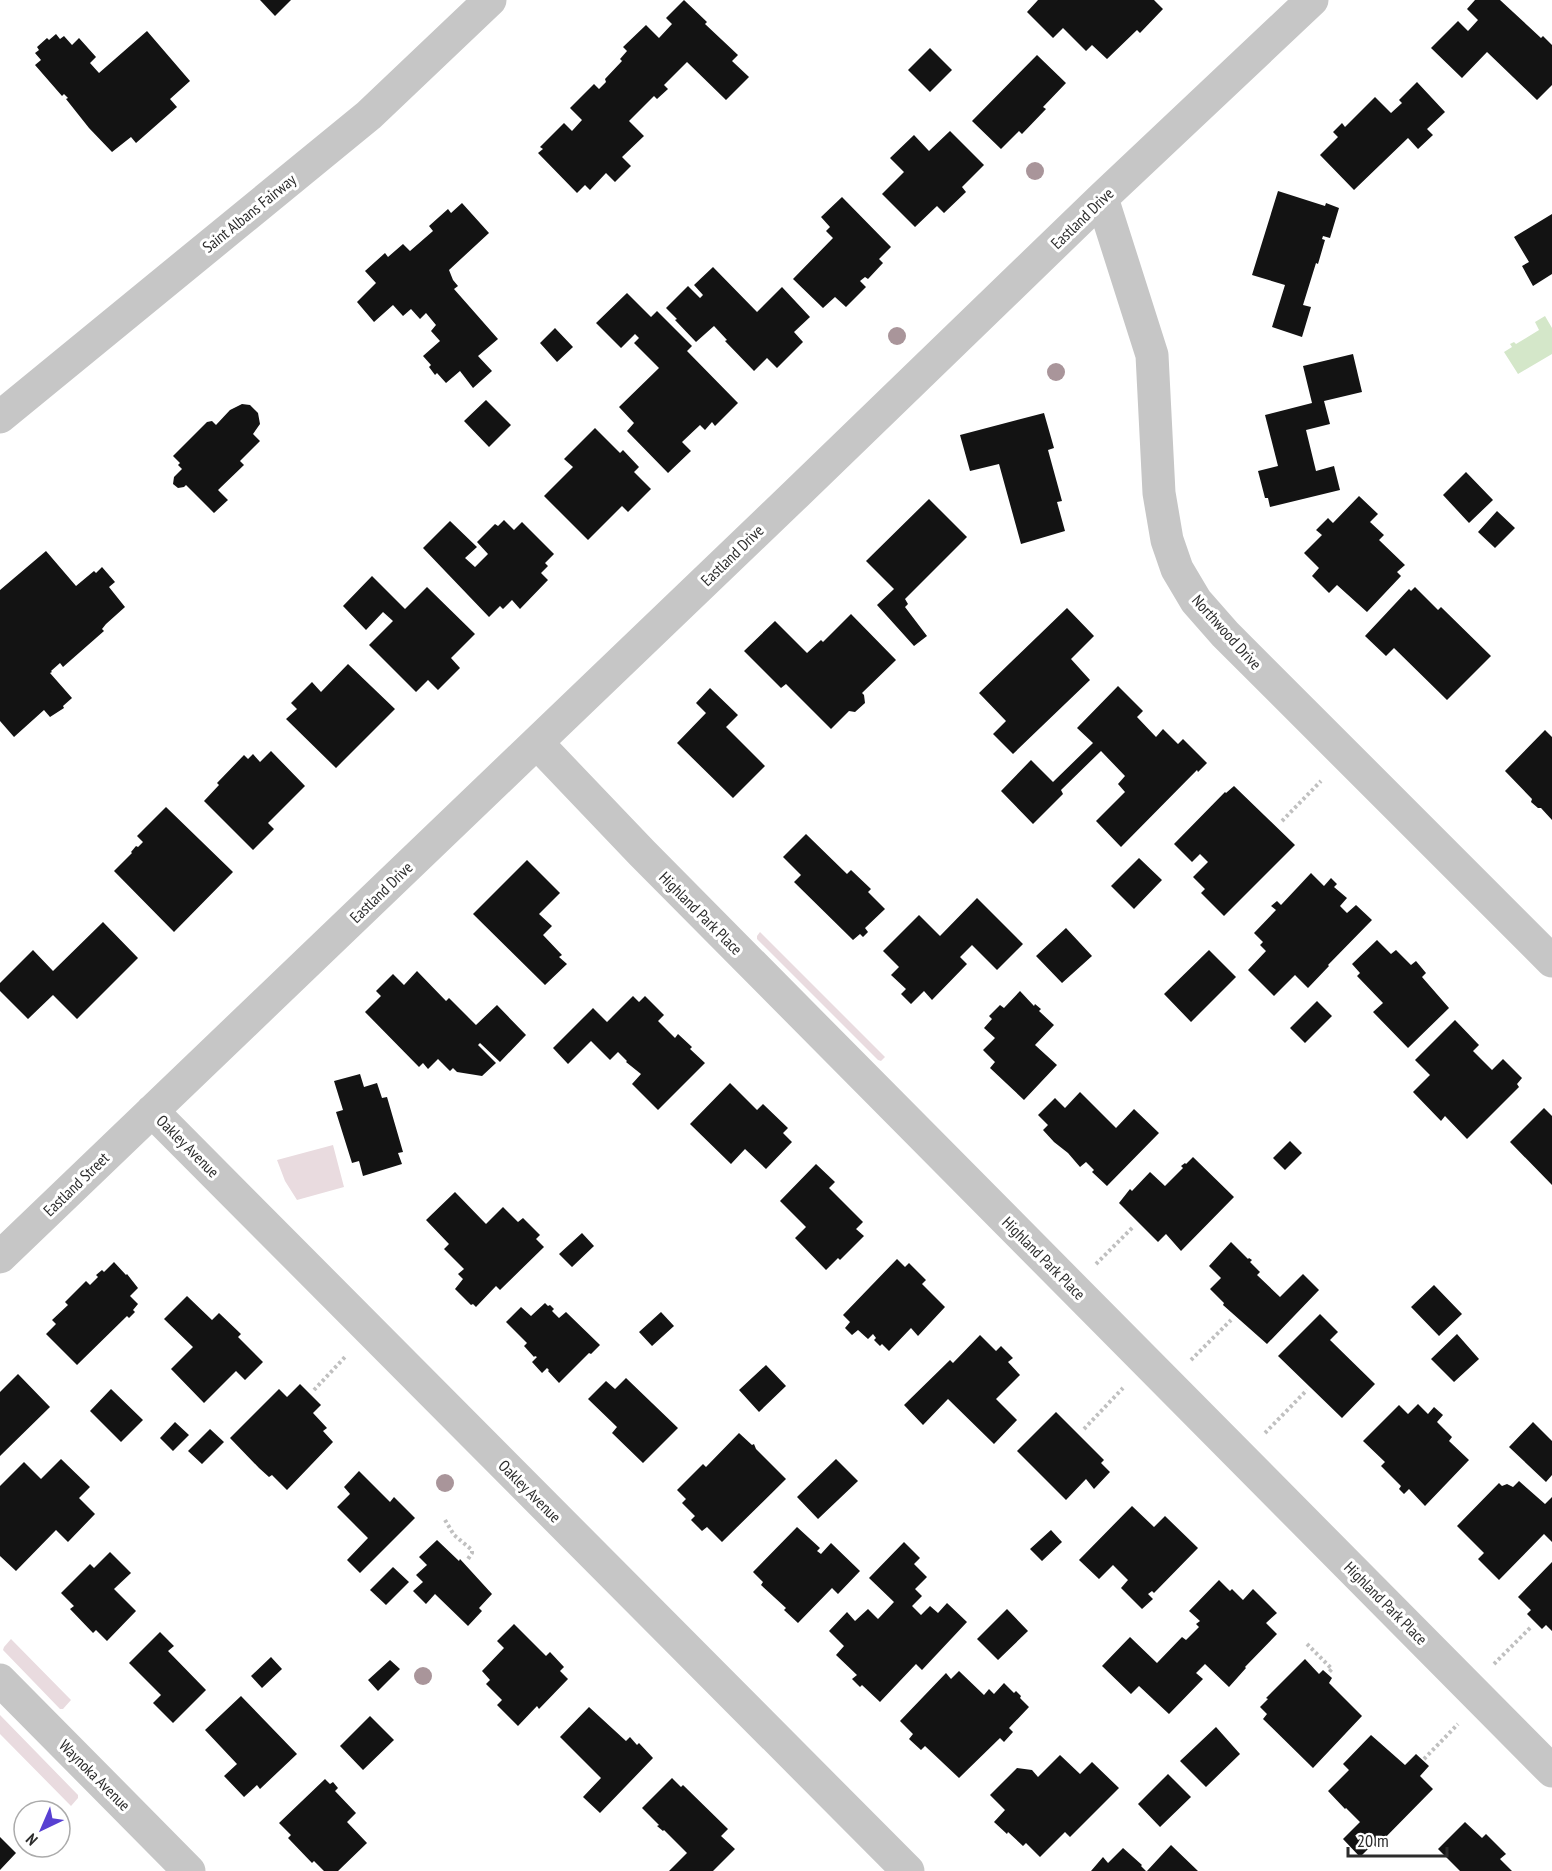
<svg xmlns="http://www.w3.org/2000/svg" width="1552" height="1871" font-family="'PT Sans Narrow',sans-serif">
  <style>
    .green { fill: #e9dbdf }
    .water { fill: #d4e7c9 }
    .building { fill: #131313 }
    .lines { fill: none; stroke-linecap: round; stroke-linejoin: round }
    .path { stroke: #c0c0c0; stroke-width: 4; stroke-dasharray: 3 3; stroke-linecap: butt }
    .minor { stroke: #c6c6c6; stroke-width: 33 }
    .tree { fill: #a9959a }
    .labels { text-anchor: middle; dominant-baseline: central; stroke-width: 6; stroke-linejoin: round; paint-order: stroke }
    .street-label { font-size: 16px; fill: #2c2c2c; stroke: #fff }
  </style>
  <rect width="100%" height="100%" fill="#fff"/>
  <path class="green" d="M760,932L885,1057L881,1061L878,1060L757,939V936Z
    M333,1145L344,1187L297,1200L285,1181L277,1160Z
    M11,1639L71,1700L63,1709H60L3,1650L4,1647Z
    M0,1715L78,1795V1798L71,1806L0,1734Z"/>
  <path class="water" d="M1545,316L1552,328V354L1518,374L1504,352L1512,347L1510,344L1514,342L1516,344L1539,330L1535,322Z"/>
  <path class="building" d="M260,0H291L275,16Z
    M684,0L707,22L705,24L738,55L732,61L749,77L726,100L687,62L664,85L668,89L657,99L654,96L629,121L644,136L622,157L631,166L615,182L606,173L590,190L585,185L577,193L538,153L543,149L540,147L564,123L572,131L582,120L570,108L594,84L599,89L606,82L605,79L622,61L620,59L627,51L623,47L646,25L659,38L672,24L666,18Z
    M1038,0H1154L1163,9L1140,33L1137,30L1107,59L1092,45L1086,51L1063,28L1053,38L1027,12Z
    M1475,0H1500L1541,38L1543,36L1552,45V85L1537,100L1487,52L1462,78L1431,48L1458,21L1468,31L1478,20L1467,9Z
    M147,31L190,81L170,99L177,107L136,143L131,137L112,152L89,128L66,99L68,98L64,94L62,96L35,65L41,60L35,53L39,50L37,47L47,38L49,40L56,34L60,39L64,36L72,45L79,38L96,57L90,63L99,73Z
    M930,48L952,70L930,92L908,70Z
    M1037,55L1066,83L1043,107L1046,109L1022,134L1019,131L1001,149L972,121Z
    M1417,82L1445,112L1427,129L1433,135L1418,149L1408,138L1354,190L1320,155L1338,137L1333,132L1342,123L1345,127L1375,97L1391,113L1402,103L1399,100Z
    M950,131L984,165L962,187L966,192L944,213L937,206L915,227L882,194L904,172L890,158L914,135L929,151Z
    M1278,191L1325,206L1326,203L1339,208L1330,238L1323,236L1322,239L1325,240L1318,264L1316,263L1303,305L1311,307L1302,337L1272,327L1285,285L1252,275Z
    M842,197L891,247L879,259L883,263L868,279L865,277L860,281L866,287L846,307L835,297L823,308L793,279L833,238L826,231L830,227L821,217Z
    M462,203L489,233L449,270L453,280L458,286L454,289L498,339L478,356L492,371L473,388L460,371L446,383L437,373L435,375L429,367L431,365L423,356L440,341L431,331L436,325L426,313L420,319L411,309L403,316L393,305L374,322L357,302L376,283L365,271L385,253L388,257L403,244L410,251L433,231L429,226L448,209L451,213Z
    M1552,214V274L1533,286L1522,266L1529,262L1514,237Z
    M713,267L757,312L782,287L810,317L794,332L803,342L777,368L767,358L754,371L725,341L727,340L714,326L696,342L675,320L677,319L666,308L688,286L700,298L703,295L694,285Z
    M627,293L651,317L657,311L692,346L687,351L738,403L715,426L712,422L705,430L700,425L682,442L691,451L668,473L627,431L634,423L619,407L659,368L634,343L639,338L635,334L621,348L596,323Z
    M555,328L573,347L557,362L540,343Z
    M1353,354L1362,392L1324,401L1330,424L1306,430L1316,471L1334,466L1340,490L1270,507L1268,498H1265L1258,471L1278,466L1265,415L1312,403L1303,366Z
    M486,400L511,425L489,447L464,421Z
    M242,404L250,405L258,413L260,424L253,434L260,441L240,461L244,465L218,490L228,500L214,513L186,485L184,487L178,488L173,484L174,477L182,469L178,465L180,463L173,456L207,422L212,421L216,425L230,410Z
    M1044,413L1054,448L1048,450L1062,501L1057,502L1065,531L1021,544L999,464L970,471L960,435Z
    M595,428L620,453L623,450L639,467L634,472L651,489L628,512L622,506L588,540L544,496L573,467L564,459Z
    M1466,472L1493,500L1469,523L1443,495Z
    M1359,496L1378,514L1370,522L1384,535L1379,540L1405,565L1397,572L1401,576L1367,612L1337,585L1329,593L1312,576L1319,568L1304,553L1322,535L1316,530L1328,518L1333,523Z
    M929,499L967,537L905,599L908,604L905,607L927,636L914,646L877,605L894,589L866,561Z
    M1497,511L1515,528L1495,548L1478,532Z
    M504,520L514,530L522,522L554,554L545,563L548,566L541,573L548,580L520,609L512,600L503,609L500,606L489,617L423,548L450,521L477,547L465,558L475,567L488,554L477,542L495,524L498,526Z
    M46,551L76,586L94,571L96,573L102,567L115,582L109,587L125,607L106,624L102,629L104,631L63,667L60,663L51,671L52,672L50,673L72,698L63,706L64,708L50,717L44,710L14,737L0,721V590Z
    M372,576L405,609L427,587L475,634L451,658L460,668L438,690L428,680L416,692L369,645L393,621L383,612L366,630L343,606Z
    M1415,587L1438,610L1441,607L1491,656L1447,700L1394,648L1386,656L1365,636L1409,589L1411,591Z
    M1067,608L1094,636L1071,659L1090,680L1013,754L993,734L1006,721L979,693Z
    M851,614L896,660L862,693L864,695L865,703L855,712L849,711L831,729L786,684L781,688L744,651L775,621L807,653L821,640L823,642Z
    M348,664L395,709L336,768L286,719L297,709L291,703L312,682L321,692Z
    M1118,686L1143,711L1137,717L1156,737L1163,729L1178,744L1183,739L1207,763L1198,772L1197,770L1121,847L1096,821L1125,792L1118,784L1125,776L1101,751L1061,790L1063,794L1033,824L1001,791L1031,760L1053,782L1093,743L1077,728Z
    M710,688L738,715L726,727L765,766L733,798L677,743L706,713L696,703Z
    M1545,730L1552,737V820L1541,808H1538L1531,802L1532,799L1505,771Z
    M271,751L305,786L268,823L274,829L253,850L204,801L219,785L217,783L244,755L248,759L253,754L260,762Z
    M1234,786L1295,845L1224,916L1201,893L1205,889L1193,877L1208,862L1200,854L1192,862L1174,844L1225,792L1226,793Z
    M166,807L233,872L174,932L114,871L132,853L131,852L136,846L138,847L143,842L137,836Z
    M806,834L847,874L851,870L871,889L868,892L885,909L865,928L868,932L863,937L860,934L853,940L794,882L801,875L783,857Z
    M1139,858L1162,880L1134,909L1111,886Z
    M527,860L560,893L539,914L552,926L543,935L562,955L559,957L567,964L545,985L473,914Z
    M1311,873L1324,886L1331,878L1337,884L1334,887L1347,898L1340,906L1347,913L1356,905L1372,920L1328,965L1329,966L1308,988L1295,975L1274,996L1248,970L1266,951L1260,945L1263,942L1254,933L1276,910L1271,906L1277,901L1281,905Z
    M977,898L1023,944L997,970L972,945L960,957L967,964L932,1000L924,991L911,1004L901,994L906,989L891,975L899,967L883,951L919,915L940,936Z
    M103,922L138,958L77,1019L53,995L28,1019L0,991V983L33,950L53,971Z
    M1066,928L1092,956L1062,983L1036,956Z
    M1377,940L1391,954L1396,950L1411,965L1416,961L1426,973L1422,977L1449,1008L1408,1048L1373,1012L1383,1003L1357,976L1360,973L1352,964Z
    M1209,950L1236,977L1191,1022L1164,994Z
    M417,971L446,1001L449,998L476,1025L497,1005L526,1035L500,1062L480,1043L478,1045L496,1063L482,1076L457,1072L453,1068L450,1071L438,1059L428,1069L423,1063L419,1067L365,1012L381,996L376,991L393,974L404,985Z
    M1020,991L1034,1006L1035,1004L1041,1009L1039,1011L1054,1025L1035,1045L1057,1065L1024,1100L990,1068L995,1062L983,1050L995,1038L984,1028L992,1019L989,1016L1000,1005L1004,1008Z
    M633,996L639,1002L645,996L664,1015L658,1021L675,1038L678,1034L692,1047L690,1049L705,1063L658,1110L632,1084L641,1074L626,1062L627,1061L618,1052L610,1060L591,1041L568,1064L553,1048L593,1008L607,1022Z
    M1317,1001L1332,1016L1305,1043L1290,1028Z
    M1455,1020L1479,1045L1473,1051L1492,1070L1503,1059L1522,1078L1517,1084L1519,1087L1467,1139L1445,1116L1441,1121L1413,1092L1430,1075L1415,1060Z
    M360,1074L364,1087L377,1083L382,1098L387,1097L403,1152L398,1153L402,1164L363,1176L359,1161L352,1163L336,1112L343,1110L334,1081Z
    M730,1083L757,1110L763,1104L788,1128L783,1133L792,1142L766,1169L745,1149L731,1164L690,1124Z
    M1080,1092L1116,1128L1134,1109L1159,1133L1107,1186L1092,1172L1094,1170L1086,1162L1080,1167L1068,1153L1054,1142L1043,1130L1048,1125L1038,1115L1055,1098L1065,1108Z
    M1544,1108L1552,1116V1185L1510,1142Z
    M1290,1141L1302,1153L1285,1170L1273,1158Z
    M1193,1157L1234,1197L1181,1251L1166,1234L1158,1242L1119,1203L1130,1189L1132,1191L1150,1172L1165,1186L1183,1168L1181,1166L1185,1163L1186,1164Z
    M816,1164L835,1182L829,1188L863,1222L856,1229L864,1236L840,1260L838,1258L826,1270L795,1238L806,1227L780,1201Z
    M455,1192L486,1224L503,1207L518,1222L523,1218L540,1235L536,1239L544,1247L500,1290L496,1286L476,1307L473,1304L471,1305L455,1289L463,1279L458,1274L464,1269L444,1249L449,1244L426,1220Z
    M582,1233L594,1246L572,1267L559,1254Z
    M1231,1242L1248,1259L1249,1258L1252,1260L1250,1262L1260,1272L1257,1275L1280,1297L1303,1274L1319,1290L1267,1344L1223,1305L1224,1303L1210,1289L1221,1278L1209,1266Z
    M897,1259L905,1267L909,1263L926,1280L922,1284L945,1307L918,1336L911,1328L889,1351L882,1344L880,1346L874,1340L876,1338L873,1334L868,1339L858,1330L852,1335L845,1328L850,1322L843,1315Z
    M114,1262L126,1275L127,1274L138,1288L130,1296L138,1304L133,1310L135,1312L129,1318L127,1316L77,1365L46,1334L56,1324L52,1320L68,1305L65,1302L86,1281L90,1285L98,1277L96,1275L102,1270L104,1272Z
    M1434,1285L1462,1314L1439,1336L1411,1307Z
    M187,1296L212,1320L219,1313L241,1334L238,1337L263,1362L245,1380L236,1371L204,1403L171,1369L193,1347L164,1319Z
    M545,1303L548,1306L550,1305L554,1309L552,1311L559,1318L566,1312L600,1345L591,1354L589,1353L559,1383L548,1371L549,1370L547,1368L542,1373L532,1362L537,1357L535,1356L534,1357L524,1346L527,1343L506,1322L521,1307L531,1316Z
    M661,1312L674,1326L652,1346L639,1332Z
    M1320,1314L1338,1332L1330,1340L1375,1384L1342,1418L1278,1356Z
    M1457,1334L1479,1359L1454,1382L1431,1359Z
    M980,1335L996,1351L1001,1346L1013,1358L1008,1362L1020,1375L996,1399L1017,1420L994,1444L948,1399L923,1425L904,1405L950,1360L953,1363Z
    M766,1365L786,1386L759,1412L739,1390Z
    M18,1374L50,1407L0,1456V1392Z
    M626,1378L678,1428L643,1463L612,1433L617,1427L588,1399L606,1381L615,1389Z
    M300,1384L321,1405L313,1413L327,1428L323,1431L333,1442L287,1490L272,1475L269,1477L259,1468L230,1438L279,1389L287,1397Z
    M111,1389L143,1420L121,1442L90,1411Z
    M1418,1404L1428,1414L1434,1407L1443,1415L1437,1422L1452,1437L1449,1441L1469,1460L1425,1506L1409,1489L1404,1494L1399,1489L1401,1486L1381,1466L1385,1462L1363,1441L1399,1405L1408,1414Z
    M1056,1412L1104,1460L1101,1463L1110,1472L1094,1489L1086,1479L1066,1500L1017,1451Z
    M175,1422L189,1435L173,1451L160,1438Z
    M1533,1422L1552,1441V1475L1546,1482L1509,1447Z
    M210,1429L224,1442L202,1464L188,1451Z
    M739,1433L752,1445L754,1444L756,1449L786,1479L722,1542L707,1527L702,1531L691,1520L695,1516L682,1503L686,1499L677,1490L703,1464L706,1467Z
    M61,1459L90,1487L79,1498L95,1514L68,1542L56,1530L16,1571L0,1556V1486L24,1462L41,1479Z
    M836,1459L858,1481L818,1519L797,1497Z
    M359,1471L390,1502L394,1497L415,1518L360,1573L347,1560L368,1538L337,1507L350,1494L344,1487Z
    M1519,1481L1545,1504L1552,1497V1542L1544,1534L1499,1580L1478,1559L1484,1553L1457,1526L1499,1483L1502,1486L1507,1484L1513,1487Z
    M1132,1506L1154,1527L1165,1516L1198,1548L1154,1593L1152,1591L1148,1594L1153,1599L1142,1609L1121,1588L1128,1580L1113,1565L1099,1579L1079,1560Z
    M797,1527L820,1548L817,1551L821,1554L831,1543L860,1571L838,1594L832,1588L798,1623L784,1610L786,1608L761,1585L763,1582L753,1572Z
    M1051,1530L1062,1542L1042,1561L1030,1549Z
    M437,1540L459,1561L460,1559L492,1594L479,1608L482,1611L468,1626L435,1594L426,1604L413,1591L423,1582L416,1575L427,1565L419,1557Z
    M904,1542L920,1558L914,1564L927,1577L915,1589L922,1596L912,1606L921,1615L930,1606L938,1613L947,1603L967,1622L922,1670L916,1664L880,1702L862,1685L860,1687L852,1679L857,1675L836,1655L844,1646L829,1631L847,1612L855,1621L868,1609L878,1619L894,1602L869,1578Z
    M110,1552L131,1573L114,1589L136,1611L107,1641L96,1630L93,1633L70,1609L74,1606L61,1593L90,1564L94,1568Z
    M1552,1562V1631L1546,1625L1542,1629L1527,1614L1531,1610L1518,1597Z
    M393,1567L409,1582L386,1605L370,1590Z
    M1219,1580L1230,1591L1232,1589L1243,1600L1253,1589L1277,1613L1266,1623L1277,1634L1245,1667L1246,1668L1229,1687L1205,1664L1196,1673L1203,1679L1169,1714L1139,1686L1131,1694L1102,1666L1130,1637L1157,1663L1182,1637L1186,1640L1199,1627L1196,1624L1200,1621L1189,1611Z
    M1007,1609L1028,1631L998,1660L977,1639Z
    M514,1624L546,1656L550,1652L564,1667L560,1671L568,1679L539,1709L537,1706L518,1726L497,1705L502,1700L486,1684L490,1680L482,1671L504,1648L497,1641Z
    M160,1632L174,1646L168,1651L206,1690L173,1723L153,1703L161,1695L129,1663Z
    M271,1657L282,1669L262,1688L251,1676Z
    M1305,1659L1319,1674L1323,1670L1332,1678L1329,1683L1362,1716L1313,1768L1263,1719L1267,1714L1260,1707L1268,1699L1266,1698Z
    M390,1660L400,1669L378,1691L368,1680Z
    M959,1671L984,1695L989,1689L994,1694L1004,1683L1014,1693L1016,1691L1021,1696L1020,1698L1029,1707L1009,1728L1013,1732L1004,1742L1000,1738L959,1778L925,1746L921,1750L909,1739L913,1734L900,1721L946,1673L951,1679Z
    M241,1696L297,1754L260,1789L257,1785L244,1797L224,1776L237,1764L205,1730Z
    M589,1707L626,1741L630,1737L637,1745L639,1743L653,1758L600,1813L583,1797L601,1778L560,1737Z
    M370,1716L394,1740L363,1770L340,1746Z
    M1216,1727L1240,1754L1206,1787L1180,1761Z
    M1371,1735L1405,1765L1416,1754L1429,1766L1420,1776L1433,1789L1376,1847L1373,1844L1360,1857L1343,1839L1360,1822L1346,1808L1345,1809L1328,1791L1349,1770L1343,1764Z
    M1060,1755L1080,1774L1092,1762L1119,1788L1070,1837L1065,1832L1040,1857L1026,1843L1023,1846L1008,1832L1007,1834L994,1822L1005,1810L990,1795L1017,1768L1032,1770L1038,1777Z
    M1168,1774L1191,1797L1160,1827L1138,1804Z
    M672,1778L681,1787L683,1785L728,1829L721,1836L735,1849L713,1871H669L687,1853L664,1830L663,1831L657,1826L659,1825L642,1808Z
    M325,1779L330,1784L333,1782L338,1788L335,1791L356,1813L347,1822L367,1843L338,1871H324L314,1861L312,1863L288,1838L291,1835L279,1823Z
    M1465,1822L1482,1838L1486,1834L1506,1854L1500,1859L1512,1871H1460L1438,1849Z
    M0,1837L16,1853L0,1870Z
    M1171,1845L1198,1871H1147Z
    M1123,1848L1142,1865L1141,1866L1146,1871H1091L1103,1857L1108,1863Z"/>
  <g class="lines">
    <path class="path" d="M1282,821L1321,781
      M1096,1264L1134,1226
      M1191,1360L1231,1320
      M314,1390L346,1356
      M1084,1429L1123,1388
      M1265,1433L1307,1390
      M445,1520L454,1535L472,1550V1553L468,1559
      M1307,1644L1332,1669L1329,1672
      M1494,1664L1531,1627
      M1424,1759L1458,1724"/>
    <path class="minor" d="M1102,198L1152,355L1159,493L1167,540L1177,569L1196,601L1225,634L1552,961
      M0,417L369,115L490,0
      M537,743L642,853L1552,1771
      M152,1111L908,1871
      M0,1257L796,494L1102,198L1312,0
      M0,1680L189,1871"/>
  </g>
  <g class="tree">
    <circle cx="1035" cy="171" r="9"/>
    <circle cx="897" cy="336" r="9"/>
    <circle cx="1056" cy="372" r="9"/>
    <circle cx="445" cy="1483" r="9"/>
    <circle cx="423" cy="1676" r="9"/>
  </g>
  <g class="labels">
    <g class="street-label">
      <text transform="translate(249 213) rotate(-39)">Saint Albans Fairway</text>
      <text transform="translate(1082 218) rotate(-44)">Eastland Drive</text>
      <text transform="translate(732 555) rotate(-44)">Eastland Drive</text>
      <text transform="translate(1227 632) rotate(48)">Northwood Drive</text>
      <text transform="translate(381 892) rotate(-44)">Eastland Drive</text>
      <text transform="translate(701 913) rotate(45)">Highland Park Place</text>
      <text transform="translate(188 1146) rotate(45)">Oakley Avenue</text>
      <text transform="translate(76 1184) rotate(-44)">Eastland Street</text>
      <text transform="translate(1044 1258) rotate(45)">Highland Park Place</text>
      <text transform="translate(530 1491) rotate(45)">Oakley Avenue</text>
      <text transform="translate(1386 1603) rotate(45)">Highland Park Place</text>
      <text transform="translate(95 1775) rotate(45)">Waynoka Avenue</text>
    </g>
  </g>
  <g transform="translate(42 1829) rotate(224)"><circle r="28" fill="#ffffff" stroke="#ababab" stroke-width="1.5"/>
  <path d="M0-4.5L10 22L0 15L-10 22Z" fill="#5840d2"/>
  <text y="-9" font-size="16" font-weight="bold" text-anchor="middle" fill="#2c2c2c">N</text>
  </g>
  <path d="M1348 1847v9h99v-9" fill="none" stroke="#2c2c2c" stroke-width="3"/>
  <text x="1357" y="1847" font-size="18" fill="#2c2c2c" stroke="#ffffff" stroke-width="4.5" paint-order="stroke">20 m</text>
</svg>
